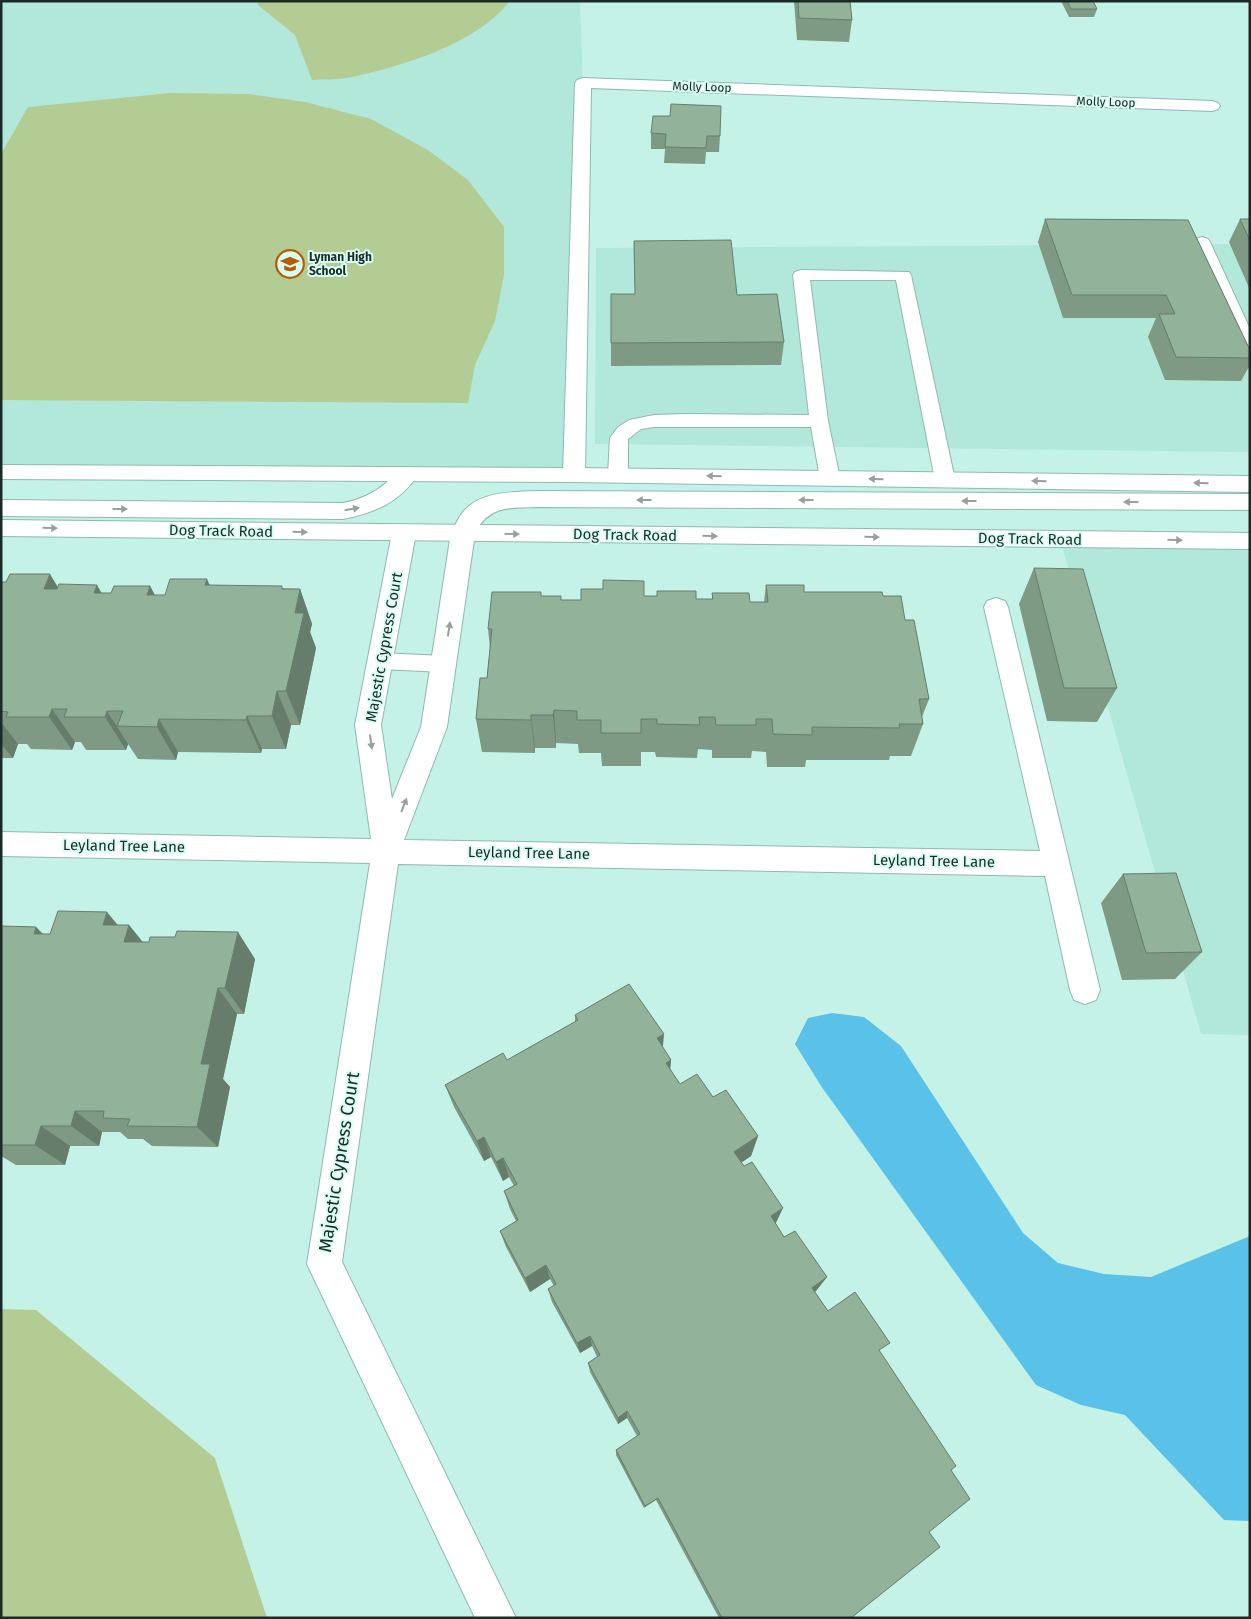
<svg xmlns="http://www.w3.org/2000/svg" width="1251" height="1619" font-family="'Fira Sans',sans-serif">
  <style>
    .built { fill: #b2e8d9 }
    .green { fill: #b3cc93 }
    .water { fill: #5ac1e8 }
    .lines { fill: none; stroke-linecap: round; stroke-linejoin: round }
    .lane-casing { stroke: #8ebaae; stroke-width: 2 }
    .street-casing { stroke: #8ebaae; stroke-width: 2 }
    .secondary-casing { stroke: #8ebaae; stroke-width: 2 }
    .lane { fill: #fff; fill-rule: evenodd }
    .street { fill: #fff; fill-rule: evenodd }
    .secondary { fill: #fff; fill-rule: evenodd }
    .wall { fill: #7e9984 }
    .shaded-wall { fill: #667d6c }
    .building { fill: #92b29a; stroke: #667d6c }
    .oneway { fill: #98a09d }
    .labels { text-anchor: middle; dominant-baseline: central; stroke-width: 4; stroke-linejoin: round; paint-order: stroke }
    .far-street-label { font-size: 12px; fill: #192b26; stroke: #d9fdf3 }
    .far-poi-label { font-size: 12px; font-weight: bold; fill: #192b26; stroke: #d9fdf3; text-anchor: start }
    .street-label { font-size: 15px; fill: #192b26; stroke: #d9fdf3 }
    .near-street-label { font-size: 18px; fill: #192b26; stroke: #d9fdf3 }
  </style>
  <rect width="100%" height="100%" fill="#c5f2e6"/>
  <path class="built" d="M1,1H580L583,87L574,475L1,472Z
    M1250,244V452L595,444L596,248Z
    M1060,539L1250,541V1035L1201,1034Z"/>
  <path class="green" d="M258,1H510C477,44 398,68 347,78C336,80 323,79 312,80L295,35L258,5Z
    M171,93L249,94L305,102L371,119L428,150L468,180L504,227V275L495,321L475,365L468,403L1,400V154L28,107Z
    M1,1309L36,1310L215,1458L267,1618H1Z"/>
  <path class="water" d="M832,1013L864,1017L901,1046L1023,1233L1058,1263L1104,1274L1151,1277L1250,1236V1521L1224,1520L1125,1415L1081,1405L1036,1385L821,1086L795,1044L808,1018Z"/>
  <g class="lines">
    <defs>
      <path id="lane" d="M1202,237L1208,239L1210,242L1250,329V353L1244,352L1241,348L1194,242L1196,239Z
        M801,270L909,272L911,275L955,480L952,485L945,487L938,485L935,480L896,280H810L828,421L840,478L837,483L830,484L823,483L820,478L811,427H654L641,429L628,439V475L625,480L618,481L611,480L608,475L610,438L618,427L629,420L654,415L684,414L809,415L793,275L795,272Z
        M380,653L444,656L452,658L455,664L452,670L444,672L380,669L372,667L369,661L372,655Z"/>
      <path id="street" d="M583,78L1212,101L1218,103L1220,106L1218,109L1212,111L591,88L585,475L582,480L574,482L566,480L563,475L575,83L577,80Z
        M407,467L415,469L418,474C401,502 374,513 343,519L1,516V500L343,503C359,500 373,494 386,483C393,476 397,469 407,467Z
        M538,491L1250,494V510L538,507C510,508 489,505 475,533L447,727L404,840L1040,851L984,607L987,601L996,598L1005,601L1008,607L1100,990L1096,1000L1085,1004L1074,1000L1070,990L1045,876L398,864L342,1262L516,1618H475L307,1264L370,863L1,856V832L371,839L355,725L392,533L396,527L404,525L412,527L416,533L381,725L392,799L421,727L451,533C455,526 458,518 463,512C480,491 514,492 538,491Z"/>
      <path id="secondary" d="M1,465L574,468L1250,476V492L574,482L1,479Z
        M1,520L1250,533V549L1,536Z"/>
    </defs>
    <use href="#lane" class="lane-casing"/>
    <use href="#street" class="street-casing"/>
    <use href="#secondary" class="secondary-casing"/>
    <use href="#lane" class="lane"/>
    <use href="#street" class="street"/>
    <use href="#secondary" class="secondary"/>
  </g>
  <path class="wall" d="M794,1H850L852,20L849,42L797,40Z
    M1061,1H1093L1097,9L1094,17H1069Z
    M651,133L720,136L719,152H706L705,164L664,163L665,149H651Z
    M1045,219L1188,220L1250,350V365L1241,381L1165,380L1148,337L1156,318H1063L1038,242Z
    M1240,219H1250V290L1229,242Z
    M634,241L737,295L784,342L781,365L611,366V294H635Z
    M1034,568L1117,688L1097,722L1047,721L1019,604Z
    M1,582L58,587L102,593H111L150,586L155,595H165L210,585L300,589L312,624L310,632L316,648L300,725H291L286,749H262L261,753L178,752L176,760L138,759L128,744L126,750H86L81,742H75L72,750L31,749L27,744H18L13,758H1Z
    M766,585L804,592L883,596L905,620L929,699L922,717L923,724L911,756H890L889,760H806L805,767H767L766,752L752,751L751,758H712V750L698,749L697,758L656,757L655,752H641V766H602L601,753H579L578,744L556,743V748H535V753L482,752L476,719L487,678L490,648L488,629L541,596L562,600H581L603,589L644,596L696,599H712V593L750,602H764Z
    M1123,874L1202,952L1175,979L1122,980L1101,903Z
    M118,925H129L143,942L255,959L244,1014H237L223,1079L230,1087L218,1147L152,1146L143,1139H128L120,1132H102L99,1146H70L65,1165H16L1,1156V926L36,927L43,934H50Z
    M575,1015L663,1047L671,1060L670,1069L680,1084L713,1097L758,1136L751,1156L741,1163L775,1224L784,1237L827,1277L815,1292L828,1311L879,1351L951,1470L929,1532L851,1618H719L656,1500L644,1508L616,1455V1450L637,1436L627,1418L618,1424L590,1372L588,1363L597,1357L592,1346L580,1353L552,1302L548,1289L554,1286L550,1279L530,1292L506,1247L500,1231L516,1221L510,1209L504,1191L514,1186L509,1177L503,1181L491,1157L484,1161L454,1107L445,1085L507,1060L575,1022Z"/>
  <path class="shaded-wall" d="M50,574L71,609L44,589Z
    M207,579L222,614L205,585Z
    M97,585L117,620L94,593Z
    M150,586L168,621L147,595Z
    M300,589L312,624L310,632L316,648L300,725L286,691L295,613Z
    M277,691L291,725L286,749L272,716Z
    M52,709L75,742L72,750L49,717Z
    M554,710L556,743V748L553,715Z
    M107,711L128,744L126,750L105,717Z
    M531,715L535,748V753L531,720Z
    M247,716L262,749L261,753L246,720Z
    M159,719L178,752L176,760L157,727Z
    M1,722L18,744L13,758L1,744Z
    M107,912L126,935L129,925L151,953L147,969L103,925Z
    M36,927L62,954L34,934Z
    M238,932L255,959L244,1014L225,988Z
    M218,988L237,1014L223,1079L230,1087L218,1147L197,1127L201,1064Z
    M664,1034L662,1058L657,1038Z
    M671,1060L669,1083L666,1063Z
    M75,1111L102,1132L99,1146L71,1126Z
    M41,1126L70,1146L65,1165L35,1145Z
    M758,1136L751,1156L728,1171L734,1152Z
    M484,1137L491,1157L484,1161L477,1141Z
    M503,1158L509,1177L503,1181L496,1162Z
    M783,1208L775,1225L771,1216Z
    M546,1265L550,1279L530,1292L525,1278Z
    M827,1277L816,1291L802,1301L812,1288Z
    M590,1336L592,1346L580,1353L577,1343Z
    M627,1411V1418L618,1424V1418Z"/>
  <path class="building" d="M798,1H850L852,20L799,18Z
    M1067,1H1093L1097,9H1071Z
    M671,104L721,106L720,136H707L706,148L665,147L666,134L651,133L653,116H670Z
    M1045,219L1188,220L1250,350V358L1176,357L1159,314H1175L1166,295H1072Z
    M1240,219H1250V241Z
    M731,240L737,295L777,294L784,342L611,343V294H635L634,241Z
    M1034,568L1083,569L1117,688H1064Z
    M10,574H50L44,589H57L59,584L97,585L94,593H111L114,586H150L147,595H165L170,579H207L205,585L282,586V589H300L295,613H304L286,691H277L272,716H247L246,720L159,719L157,727L117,726L123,711H107L105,717H64L67,709H52L49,717H6L8,712L1,711V582H6Z
    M603,580L644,581V596H657V591H696V599H713L712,593H749L750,602H768L766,585H804V592H882L883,596H901L905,620H914L929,699H919L923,724H899L900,728L812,727V735L773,734L772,719H756V725H716L715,717H699L700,725L657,724V719H641V733H601V720H577V711L554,710L553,715H531V720L476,719L480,678H487L492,629H488L492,592H541V596H561V600H581V589H603Z
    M1176,873L1202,952L1146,953L1123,874Z
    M58,911L107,912L103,925H129L124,942H149L150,937H175L177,931L238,932L225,988H218L201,1064H210L197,1127L127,1126L130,1119L103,1118L104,1111H75L71,1126H41L35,1145H1V926L36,927L34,934H50Z
    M629,984L664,1034L657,1038L671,1060L666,1063L680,1084L697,1074L713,1097L726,1090L758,1136L734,1152L744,1166L752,1162L783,1208L771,1216L784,1237L795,1231L827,1277L812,1288L828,1311L855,1292L890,1343L879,1350L956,1466L951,1470L970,1499L929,1532L940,1547L851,1618H722L658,1498L645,1506L616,1450L640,1434L627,1411L618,1418L588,1363L600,1355L590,1336L577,1343L548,1289L556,1284L546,1265L525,1278L500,1231L518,1220L504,1191L517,1184L503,1158L496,1162L484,1137L477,1141L445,1085L503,1053L507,1060L578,1020L575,1015Z"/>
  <defs><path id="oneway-solid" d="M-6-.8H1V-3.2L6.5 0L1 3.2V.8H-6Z" transform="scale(1.25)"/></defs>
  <g class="oneway">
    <use href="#oneway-solid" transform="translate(714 476) rotate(-179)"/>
    <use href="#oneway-solid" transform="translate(876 479) rotate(-179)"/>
    <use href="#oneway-solid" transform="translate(1039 481) rotate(-179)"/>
    <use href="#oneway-solid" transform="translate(1201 483) rotate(-179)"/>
    <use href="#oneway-solid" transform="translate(644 500) rotate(-180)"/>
    <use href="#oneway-solid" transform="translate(806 500) rotate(-180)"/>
    <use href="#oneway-solid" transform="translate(969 501) rotate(-180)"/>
    <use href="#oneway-solid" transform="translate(1131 502) rotate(-180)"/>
    <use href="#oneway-solid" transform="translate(120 509)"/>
    <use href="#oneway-solid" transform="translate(352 509) rotate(-10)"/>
    <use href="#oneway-solid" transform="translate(50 528) rotate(1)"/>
    <use href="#oneway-solid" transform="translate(300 532) rotate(1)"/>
    <use href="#oneway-solid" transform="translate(512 534) rotate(1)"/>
    <use href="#oneway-solid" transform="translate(710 536) rotate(1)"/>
    <use href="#oneway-solid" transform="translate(872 537) rotate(1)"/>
    <use href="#oneway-solid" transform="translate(1175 540) rotate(1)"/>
    <use href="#oneway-solid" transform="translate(449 629) rotate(-81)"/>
    <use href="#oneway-solid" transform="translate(371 742) rotate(82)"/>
    <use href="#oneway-solid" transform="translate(404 805) rotate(-69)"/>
  </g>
  <defs>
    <symbol id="school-ring" viewBox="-11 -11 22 22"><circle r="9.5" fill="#d9fdf3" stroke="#b85c01" stroke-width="1.5"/><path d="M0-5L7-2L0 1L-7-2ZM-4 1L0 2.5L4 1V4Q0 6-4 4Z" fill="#b85c01"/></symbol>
  </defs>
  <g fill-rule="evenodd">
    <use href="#school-ring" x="274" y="248" width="32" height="32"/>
  </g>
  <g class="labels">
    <g class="far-street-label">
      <text transform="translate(702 87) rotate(2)">Molly Loop</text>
      <text transform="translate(1106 102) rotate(2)">Molly Loop</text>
    </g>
    <g class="far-poi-label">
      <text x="309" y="257">Lyman High<tspan x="309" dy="14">School</tspan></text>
    </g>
    <g class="street-label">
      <text transform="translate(221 531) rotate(1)">Dog Track Road</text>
      <text transform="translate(625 535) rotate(1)">Dog Track Road</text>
      <text transform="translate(1030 539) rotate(1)">Dog Track Road</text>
      <text transform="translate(384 647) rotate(-80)">Majestic Cypress Court</text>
      <text transform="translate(124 846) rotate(1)">Leyland Tree Lane</text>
      <text transform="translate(529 853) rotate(1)">Leyland Tree Lane</text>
      <text transform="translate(934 861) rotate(1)">Leyland Tree Lane</text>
    </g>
    <g class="near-street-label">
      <text transform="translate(339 1162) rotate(-81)">Majestic Cypress Court</text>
    </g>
  </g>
  <rect width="1251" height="1619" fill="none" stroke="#192b26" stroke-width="5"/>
</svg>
